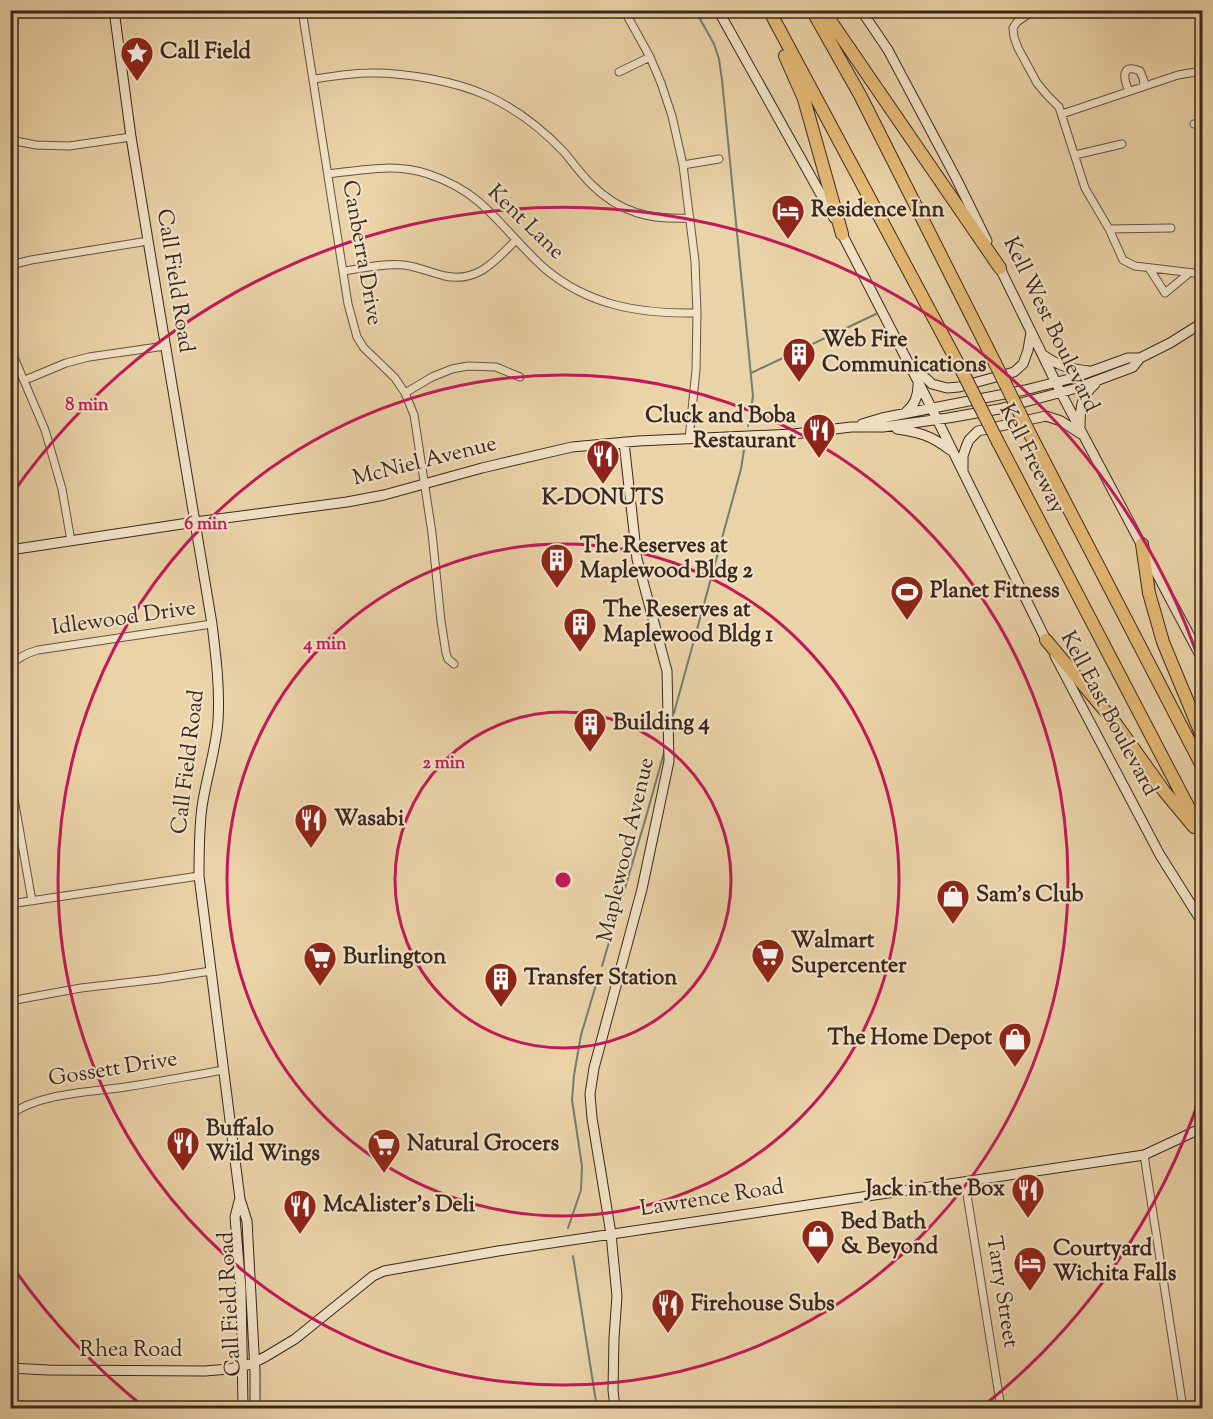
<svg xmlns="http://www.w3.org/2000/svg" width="1213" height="1419" font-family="'Sorts Mill Goudy',serif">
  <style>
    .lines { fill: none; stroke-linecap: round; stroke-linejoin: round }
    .stream { stroke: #727d74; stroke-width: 2 }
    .street-casing { stroke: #665241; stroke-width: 9 }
    .secondary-casing { stroke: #3a271f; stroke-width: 11 }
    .highway-casing { stroke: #3a271f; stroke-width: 14 }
    .street { stroke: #f1e2c6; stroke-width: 7 }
    .secondary { stroke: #f1e2c6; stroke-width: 9 }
    .highway { stroke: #e5ba74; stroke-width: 12 }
    .highway-bridge-casing { stroke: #3a271f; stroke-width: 14; stroke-linecap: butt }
    .highway-bridge { stroke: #e5ba74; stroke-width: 12 }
    .ring { fill: none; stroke: #c2185b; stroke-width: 3 }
    .labels { text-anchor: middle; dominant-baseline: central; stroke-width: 4.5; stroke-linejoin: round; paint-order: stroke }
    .poi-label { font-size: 22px; font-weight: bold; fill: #3a271f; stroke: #f1e2c6; text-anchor: start }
    .street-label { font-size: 22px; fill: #3a271f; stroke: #f1e2c6 }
    .centre { fill: #c2185b; stroke: #f1e2c6; stroke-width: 3 }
    .ring-label { font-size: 18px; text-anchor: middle; font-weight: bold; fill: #c2185b; stroke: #f1e2c6; stroke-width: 4.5; stroke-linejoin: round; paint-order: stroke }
  </style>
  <rect width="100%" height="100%" fill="#ead3a7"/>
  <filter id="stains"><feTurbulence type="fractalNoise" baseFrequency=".00333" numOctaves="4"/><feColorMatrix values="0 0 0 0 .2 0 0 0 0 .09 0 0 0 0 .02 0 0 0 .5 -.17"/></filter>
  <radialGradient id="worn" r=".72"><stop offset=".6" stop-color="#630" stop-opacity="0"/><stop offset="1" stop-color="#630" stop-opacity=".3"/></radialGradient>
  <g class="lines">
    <path class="stream" d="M695,10L714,44L719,59L722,80L753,396L748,426
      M751,373L876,314
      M674,713L741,469L744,450
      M602,966L646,817L665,749
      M568,1228L581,1190L582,1166L572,1100L574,1075L581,1035L598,978
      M573,1256L597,1408"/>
    <defs>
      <path id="street" d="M302,10L348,304L357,337L364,348L395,378L405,393L414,415L432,533L441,621L446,653L448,659L454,664
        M624,10L650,57L661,83L672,116L683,165L695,261L697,313L696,370L689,439
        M1034,10L1017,22L1013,28L1014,37L1018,48L1037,83L1047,95L1059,107L1085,188L1109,229L1123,260L1135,266L1202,274
        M619,72L650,57
        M313,79C331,77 350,73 368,73C404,72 455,81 488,96C516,109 543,130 564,152C573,163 581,174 591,184C620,213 650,220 690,218
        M1129,91C1123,78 1121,63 1140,71L1144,81L1143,86
        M1062,114L1178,75L1202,71
        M1194,124L1202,123
        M10,140L36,145L69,146L131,137
        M1075,155L1122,144
        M683,165L719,159
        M328,174C361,170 396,163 428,174C446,180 465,190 479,202C502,222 521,247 543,267C588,306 640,314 697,313
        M1109,229L1171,228
        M10,265L31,260L148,241
        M1149,268L1165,293L1188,274
        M344,271C364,268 385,263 404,265C419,267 432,273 445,276C478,283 496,260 516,240
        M10,348L45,430L62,489L71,541
        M25,380L66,363L89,357L165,346
        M405,393L432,377L452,369L468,366L496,367L520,377
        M10,666C18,657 27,653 38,650L212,624
        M10,776L32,901
        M10,904L199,876
        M10,1001L81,988L159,979L211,971
        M10,1115C40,1092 96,1092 132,1086C163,1081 194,1075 224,1070
        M1144,1155L1183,1408
        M965,1182L1001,1408"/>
      <path id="secondary" d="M114,10L131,137L156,289L212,624C216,657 220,688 218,721C216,750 206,778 202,807C199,830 199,853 199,876L240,1199L247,1221L255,1371V1408
        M718,10L834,218
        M861,10L888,50L956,178L987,241
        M840,230L927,399L1048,644
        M998,264L1061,393L1202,659
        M1043,355C1059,366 1070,369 1089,371
        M914,367L932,384L947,388L959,387L1014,372L1023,364L1028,350L1031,332
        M906,412C915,405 918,396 918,385
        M862,424L882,418L1025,390L1073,378L1128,358H1140L1170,343L1202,323
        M1080,426C1080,409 1081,396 1095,384
        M897,429C919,432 932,436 950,450
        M963,471V456L966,447L969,440L978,431L1046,416L1061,421L1081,434
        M10,550L195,522L347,502L384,495L482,468L572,447L638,441L794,434L851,427H883L948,418L999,409L1077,388L1133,367L1140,358
        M1055,656L1160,855L1202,922
        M239,1201L235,1217L241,1289L243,1408
        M10,1368L48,1370L205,1371L229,1369L251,1364L265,1357L295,1339L373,1276L384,1271L498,1251L1144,1155L1202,1128
        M615,1408L613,1390L614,1338L617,1296L611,1234L592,1118L590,1094L594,1068L642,889L669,761L667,671L637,559L624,442"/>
      <path id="highway" d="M769,10L961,369
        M812,10L860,95L995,363
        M823,10L1000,268
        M785,56L804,99L842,234
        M1031,436L1202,766
        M998,442L1202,833
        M1142,544L1149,593L1163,642L1202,736
        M1046,640L1116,724L1164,791L1194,827"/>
    </defs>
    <use href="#street" class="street-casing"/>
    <use href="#secondary" class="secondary-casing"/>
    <use href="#highway" class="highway-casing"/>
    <use href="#street" class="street"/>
    <use href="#secondary" class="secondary"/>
    <use href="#highway" class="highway"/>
    <defs>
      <path id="highway-bridge" d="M995,363L1031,436
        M961,369L998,442"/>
    </defs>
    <use href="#highway-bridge" class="highway-bridge-casing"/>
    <use href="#highway-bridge" class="highway-bridge"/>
  </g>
  <g class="ring">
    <circle cx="563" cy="880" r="168"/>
    <circle cx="563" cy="880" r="336"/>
    <circle cx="563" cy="880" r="505"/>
    <path d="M1201 1094A673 673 0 0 1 982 1407M144 1407A673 673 0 0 1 12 1266M12 494A673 673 0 0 1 1201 666"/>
  </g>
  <defs>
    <symbol id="sight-pin" viewBox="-11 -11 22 30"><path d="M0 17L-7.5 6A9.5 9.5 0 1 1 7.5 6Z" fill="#8f2418" stroke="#f1e2c6"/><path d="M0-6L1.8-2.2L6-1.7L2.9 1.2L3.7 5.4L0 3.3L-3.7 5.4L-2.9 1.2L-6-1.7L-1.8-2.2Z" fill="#fff"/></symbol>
    <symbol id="hotel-pin" viewBox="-11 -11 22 30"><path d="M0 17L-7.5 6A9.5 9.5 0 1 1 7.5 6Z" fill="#8f2418" stroke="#f1e2c6"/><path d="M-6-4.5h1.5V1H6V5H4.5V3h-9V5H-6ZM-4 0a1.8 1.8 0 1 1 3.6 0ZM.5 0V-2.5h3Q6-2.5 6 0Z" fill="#fff"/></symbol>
    <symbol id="building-pin" viewBox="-11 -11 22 30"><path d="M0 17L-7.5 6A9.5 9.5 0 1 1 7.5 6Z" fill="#8f2418" stroke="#f1e2c6"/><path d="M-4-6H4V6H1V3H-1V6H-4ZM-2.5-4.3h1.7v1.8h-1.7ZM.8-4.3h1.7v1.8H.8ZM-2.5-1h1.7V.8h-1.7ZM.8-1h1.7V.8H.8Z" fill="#fff"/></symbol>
    <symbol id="restaurant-pin" viewBox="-11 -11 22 30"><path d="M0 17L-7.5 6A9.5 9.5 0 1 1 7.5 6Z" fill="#8f2418" stroke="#f1e2c6"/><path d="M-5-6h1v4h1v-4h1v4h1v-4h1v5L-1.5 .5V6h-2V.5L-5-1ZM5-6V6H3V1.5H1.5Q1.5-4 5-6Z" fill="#fff"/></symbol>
    <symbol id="stadium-pin" viewBox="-11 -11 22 30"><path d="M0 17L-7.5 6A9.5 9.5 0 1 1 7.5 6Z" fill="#8f2418" stroke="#f1e2c6"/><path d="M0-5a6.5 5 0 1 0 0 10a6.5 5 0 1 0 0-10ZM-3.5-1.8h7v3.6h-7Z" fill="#fff"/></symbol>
    <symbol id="shop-pin" viewBox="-11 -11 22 30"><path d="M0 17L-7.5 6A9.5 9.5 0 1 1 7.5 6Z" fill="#8f2418" stroke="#f1e2c6"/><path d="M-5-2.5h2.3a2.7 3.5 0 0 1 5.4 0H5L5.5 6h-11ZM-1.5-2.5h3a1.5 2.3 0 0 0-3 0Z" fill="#fff"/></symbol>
    <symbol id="supermarket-pin" viewBox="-11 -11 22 30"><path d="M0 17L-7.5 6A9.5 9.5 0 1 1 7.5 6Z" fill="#8f2418" stroke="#f1e2c6"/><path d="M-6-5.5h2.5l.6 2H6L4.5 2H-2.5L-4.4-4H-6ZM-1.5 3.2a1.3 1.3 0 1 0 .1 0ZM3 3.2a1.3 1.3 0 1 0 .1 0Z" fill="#fff"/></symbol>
  </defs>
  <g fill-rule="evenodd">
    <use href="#sight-pin" x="118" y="34" width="38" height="52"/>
    <use href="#hotel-pin" x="769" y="192" width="38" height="52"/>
    <use href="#building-pin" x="780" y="335" width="38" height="52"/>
    <use href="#restaurant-pin" x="800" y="411" width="38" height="52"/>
    <use href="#restaurant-pin" x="584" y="437" width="38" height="52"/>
    <use href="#building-pin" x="538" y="541" width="38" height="52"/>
    <use href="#stadium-pin" x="888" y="573" width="38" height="52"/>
    <use href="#building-pin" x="561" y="605" width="38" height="52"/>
    <use href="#building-pin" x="571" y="705" width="38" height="52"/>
    <use href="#restaurant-pin" x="292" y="801" width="38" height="52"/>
    <use href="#shop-pin" x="934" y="877" width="38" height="52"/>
    <use href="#supermarket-pin" x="749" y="936" width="38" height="52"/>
    <use href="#supermarket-pin" x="301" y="939" width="38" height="52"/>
    <use href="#building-pin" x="482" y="960" width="38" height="52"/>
    <use href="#shop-pin" x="996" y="1020" width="38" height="52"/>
    <use href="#restaurant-pin" x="164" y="1124" width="38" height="52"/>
    <use href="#supermarket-pin" x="365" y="1126" width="38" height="52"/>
    <use href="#restaurant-pin" x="1009" y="1171" width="38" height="52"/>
    <use href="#restaurant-pin" x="281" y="1187" width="38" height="52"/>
    <use href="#shop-pin" x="799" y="1217" width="38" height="52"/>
    <use href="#hotel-pin" x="1011" y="1244" width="38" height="52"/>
    <use href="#restaurant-pin" x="649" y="1286" width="38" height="52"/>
  </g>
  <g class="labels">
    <g class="poi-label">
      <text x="160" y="53">Call Field</text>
      <text x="811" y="211">Residence Inn</text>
      <text x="822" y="341">Web Fire<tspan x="822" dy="25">Communications</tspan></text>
      <text x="796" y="417" text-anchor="end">Cluck and Boba<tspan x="796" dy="25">Restaurant</tspan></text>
      <text x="603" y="499" text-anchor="middle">K-DONUTS</text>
      <text x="580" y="547">The Reserves at<tspan x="580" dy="25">Maplewood Bldg 2</tspan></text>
      <text x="930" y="592">Planet Fitness</text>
      <text x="603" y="611">The Reserves at<tspan x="603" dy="25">Maplewood Bldg 1</tspan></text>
      <text x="613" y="724">Building 4</text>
      <text x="334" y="820">Wasabi</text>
      <text x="976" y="896">Sam's Club</text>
      <text x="791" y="942">Walmart<tspan x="791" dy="25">Supercenter</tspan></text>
      <text x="343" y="958">Burlington</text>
      <text x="524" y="979">Transfer Station</text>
      <text x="992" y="1039" text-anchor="end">The Home Depot</text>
      <text x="206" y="1130">Buffalo<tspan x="206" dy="25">Wild Wings</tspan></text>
      <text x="407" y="1145">Natural Grocers</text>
      <text x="1005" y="1190" text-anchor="end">Jack in the Box</text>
      <text x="323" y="1206">McAlister's Deli</text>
      <text x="841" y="1223">Bed Bath<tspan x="841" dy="25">&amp; Beyond</tspan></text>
      <text x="1053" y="1250">Courtyard<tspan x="1053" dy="25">Wichita Falls</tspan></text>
      <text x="691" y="1305">Firehouse Subs</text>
    </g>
    <g class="street-label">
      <text transform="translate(525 223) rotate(44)">Kent Lane</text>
      <text transform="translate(361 253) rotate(80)">Canberra Drive</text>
      <text transform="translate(174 281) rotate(81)">Call Field Road</text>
      <text transform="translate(1050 325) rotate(64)">Kell West Boulevard</text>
      <text transform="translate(1031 459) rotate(63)">Kell Freeway</text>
      <text transform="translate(425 462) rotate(-14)">McNiel Avenue</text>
      <text transform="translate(124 619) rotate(-8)">Idlewood Drive</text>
      <text transform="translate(1108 714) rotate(62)">Kell East Boulevard</text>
      <text transform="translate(189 762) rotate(-83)">Call Field Road</text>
      <text transform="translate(627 850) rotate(-77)">Maplewood Avenue</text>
      <text transform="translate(113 1070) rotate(-9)">Gossett Drive</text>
      <text transform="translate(712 1199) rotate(-9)">Lawrence Road</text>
      <text transform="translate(1001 1292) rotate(81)">Tarry Street</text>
      <text transform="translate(231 1304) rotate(-93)">Call Field Road</text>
      <text x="131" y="1351">Rhea Road</text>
    </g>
  </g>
  <circle cx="563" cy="880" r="9" class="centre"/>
  <g class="ring-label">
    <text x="87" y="410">8 min</text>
    <text x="206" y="529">6 min</text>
    <text x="325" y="649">4 min</text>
    <text x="444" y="768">2 min</text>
  </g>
  <rect width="1213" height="1419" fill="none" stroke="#ead3a7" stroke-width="36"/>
  <rect x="12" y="12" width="1189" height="1395" fill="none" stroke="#3a271f" stroke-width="3"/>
  <rect x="18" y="18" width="1177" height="1383" fill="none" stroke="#3a271f" stroke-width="1.5"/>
  <rect width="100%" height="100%" filter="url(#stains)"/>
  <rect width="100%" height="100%" fill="url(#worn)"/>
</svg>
